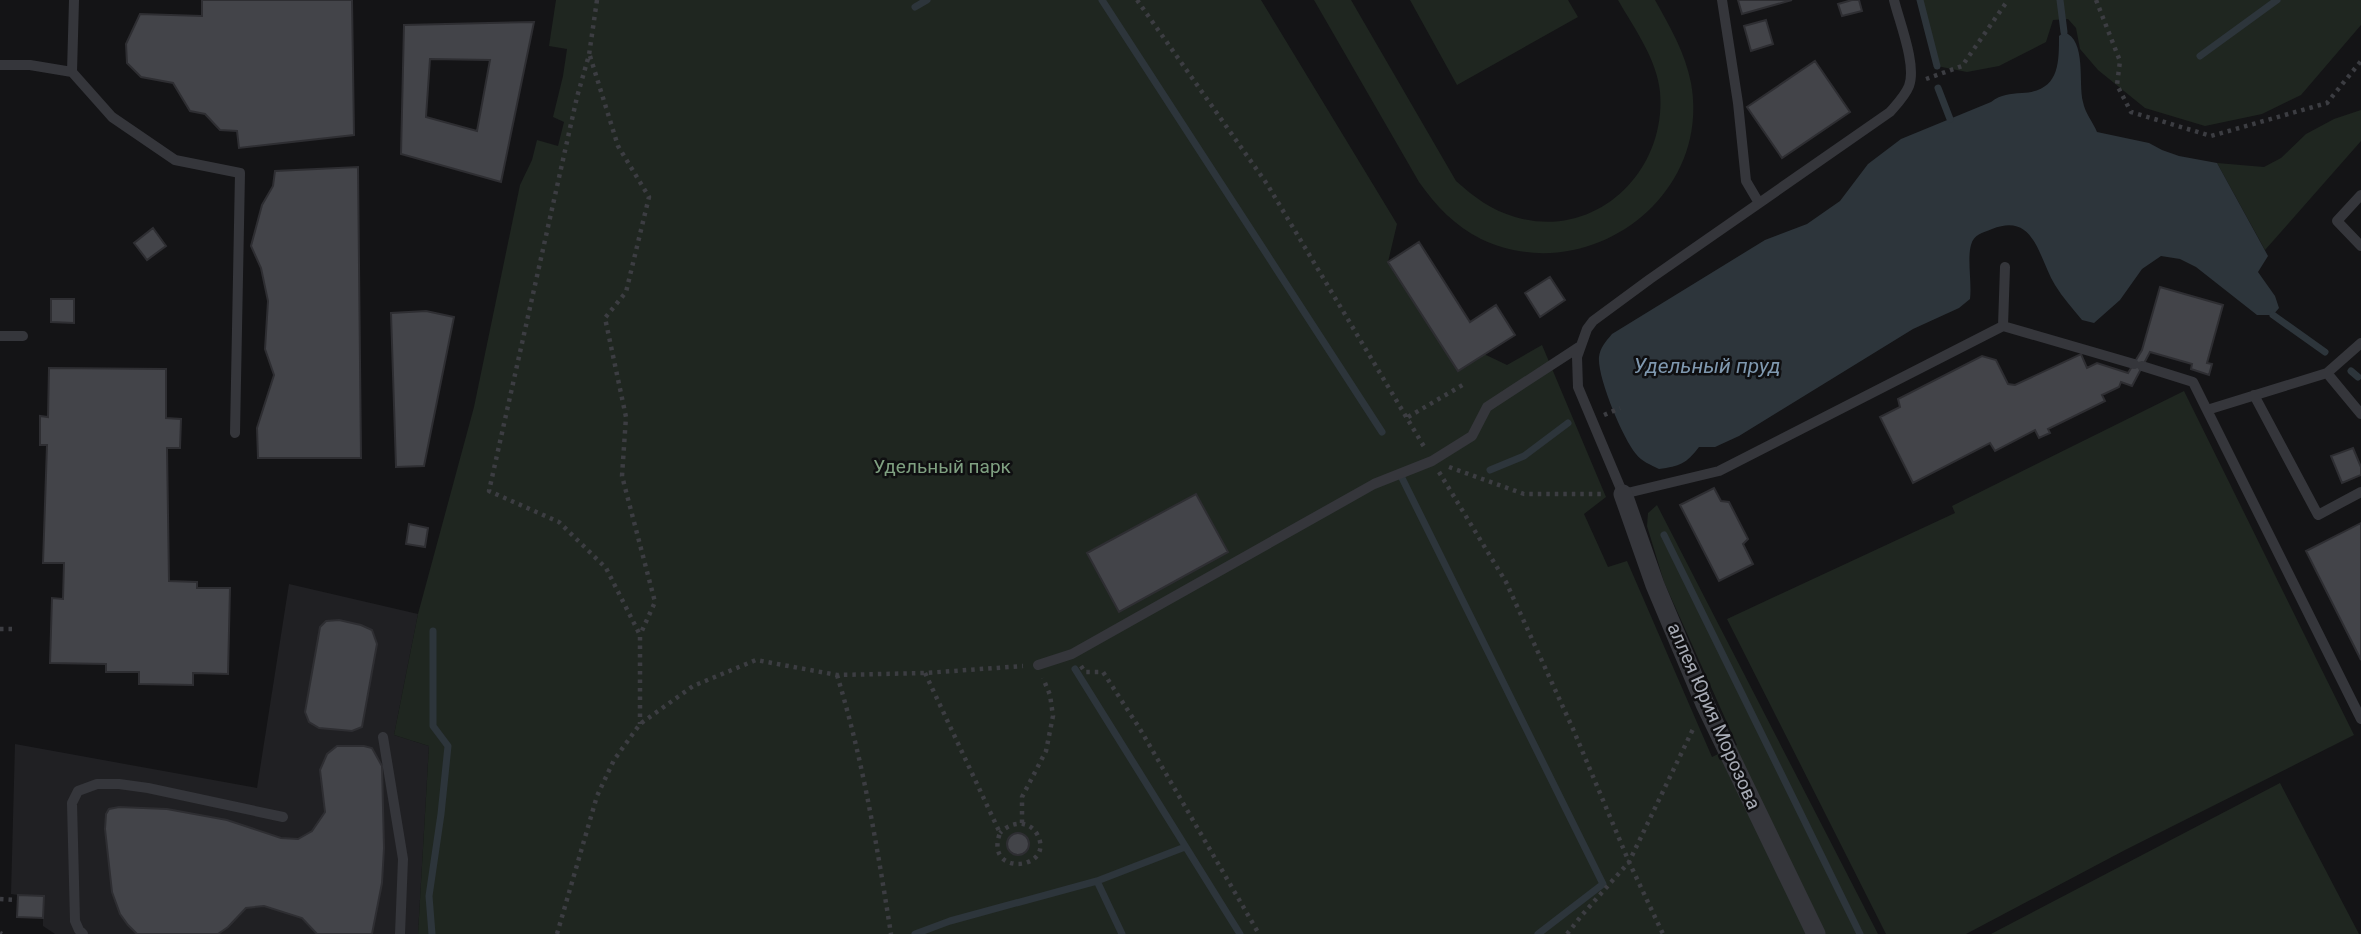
<svg xmlns="http://www.w3.org/2000/svg" width="2361" height="934" font-family="Roboto,sans-serif">
  <style>
    .built { fill: #202023 }
    .green { fill: #1f2620 }
    .water { fill: #2d353b }
    .lines { fill: none; stroke-linecap: round; stroke-linejoin: round }
    .stream { stroke: #2d353b; stroke-width: 7 }
    .building { fill: #434449; stroke: #2e2e32; stroke-width: 2; fill-rule: evenodd }
    .path { stroke: #3c3d42; stroke-width: 4.5; stroke-dasharray: 3.5 5; stroke-linecap: butt }
    .lane { stroke: #35363b; stroke-width: 10 }
    .street { stroke: #35363b; stroke-width: 19 }
    .labels { text-anchor: middle; dominant-baseline: central; stroke-width: 5; stroke-linejoin: round; paint-order: stroke }
    .park-label { font-size: 19px; fill: #7fa081; stroke: #0f0f11 }
    .street-label { font-size: 19px; fill: #a7abb5; stroke: #0f0f11 }
    .water-label { font-size: 21px; font-style: italic; fill: #7f98af; stroke: #0f0f11 }
  </style>
  <rect width="100%" height="100%" fill="#141416"/>
  <path class="built" d="M289,584L418,614L394,735L429,746L418,934H55L43,926V918L17,917L18,895L11,894L15,744L257,788Z"/>
  <path class="green" d="M556,0H1261L1397,224L1388,262L1458,371L1484,354L1507,365L1542,345L1606,497L1584,514L1608,567L1627,561L1712,757L1737,745L1664,582L1647,526L1648,513L1657,505L1878,934H418L429,746L394,735L418,614L474,407L520,185L532,160L537,140L558,146L564,122L553,117L563,76L567,49L549,46Z
    M1314,0H1351L1456,181C1474,197 1491,210 1515,217C1595,241 1667,172 1660,92C1657,59 1634,28 1618,0H1655C1670,27 1685,52 1691,83C1712,199 1586,289 1481,239C1455,226 1436,206 1419,182Z
    M1410,0H1568L1578,17L1457,85Z
    M1920,0H2361V25L2301,95L2262,114L2205,126L2145,108L2098,70L2080,49L2076,28L2068,19L2053,20L2046,42L1999,66L1967,72L1937,66Z
    M2361,110V141L2265,250L2217,163L2264,167L2281,158L2306,134L2334,119Z
    M2184,391L2354,735L2125,850L1966,934H1886L1727,619L1955,513L1952,506Z
    M2280,783L2359,934H1991Z"/>
  <path class="water" d="M2064,32C2087,40 2078,83 2083,102C2085,113 2093,122 2097,132L2149,143L2162,150L2179,156L2217,163L2268,256L2258,272L2275,296L2279,308L2273,315H2257L2196,267L2180,259L2161,256L2142,269L2120,300L2094,323L2082,320C2073,309 2063,298 2055,285C2038,257 2035,212 1992,229C1982,233 1974,234 1971,245C1967,259 1972,283 1970,299L1959,308L1913,329L1739,436L1715,447H1699C1686,464 1680,466 1659,469C1651,465 1641,461 1636,454C1623,439 1597,377 1599,357C1600,348 1606,341 1612,334L1765,240L1807,224L1840,201L1868,164L1901,139L1991,102C2002,94 2009,94 2022,93C2059,91 2059,65 2059,36Z"/>
  <g class="lines">
    <path class="stream" d="M1102,0L1382,432
      M1920,0L1937,66
      M2060,0L2064,32
      M915,7L927,0
      M2200,56L2277,0
      M1938,88L1950,119
      M2273,315L2325,352
      M2351,371L2358,377
      M1490,470L1524,456L1568,423
      M1402,478L1603,884L1538,934
      M1664,535L1860,934
      M1075,669L1240,934
      M1097,881L1122,934
      M432,934L429,896L441,814L448,746L433,726V631
      M915,934L950,921L1097,881L1185,847"/>
  </g>
  <path class="building" d="M202,0H352L354,135L239,148L237,131L220,130L205,114L190,111L173,83L141,77L127,63L126,44L140,14L202,16Z
    M1738,0H1792L1742,14Z
    M1852,0H1859L1862,11L1842,16L1838,4Z
    M1766,20L1773,44L1751,51L1744,26Z
    M534,22L501,182L401,154L404,25ZM430,59L490,60L477,131L426,117Z
    M1815,61L1850,112L1782,158L1747,107Z
    M358,167L361,458H258L257,428L274,375L265,349L268,301L261,268L251,246L262,205L273,186L275,171Z
    M153,228L166,246L147,260L134,243Z
    M1419,242L1470,322L1496,305L1515,335L1458,371L1388,262Z
    M1550,277L1565,300L1540,317L1525,293Z
    M2160,287L2223,305L2207,363L2212,364L2209,375L2191,369L2192,364L2150,352L2132,386L2121,382L2119,387L2102,395L2105,401L2048,429L2050,433L2039,438L2035,430L1995,451L1990,443L1913,483L1880,417L1900,407L1898,399L1982,356L1996,360L2008,384L2015,385L2081,354L2087,368L2097,363L2128,373L2142,350Z
    M51,299H74V323L51,322Z
    M426,311L454,317L424,466L396,467L391,313Z
    M49,368L166,369V418L181,419L180,448H167L169,581L197,582V588H230L228,674L193,673V685L139,684V672H106V664L50,663L52,598L63,599L64,563H43L47,445H40V416L48,417Z
    M2353,448L2361,467V475L2342,483L2331,456Z
    M1714,488L1721,501L1729,502L1748,539L1743,544L1753,564L1719,581L1680,505Z
    M1196,494L1228,552L1119,612L1087,553Z
    M2361,523V660L2306,551Z
    M409,524L428,528L425,547L406,544Z
    M339,620L361,625L372,630L377,644L362,727L352,731L319,728L309,722L305,712L320,627L326,621Z
    M337,746H364L372,748L382,766L384,848L382,883L372,934H317L302,918L264,906L246,908L228,927L218,934H137L128,925L120,914L112,892L105,829L106,814L109,809L119,807L167,809L227,820L281,838L298,839L312,831L325,812L320,770L327,754Z
    M1007 844a11 11 0 1 1 22 0a11 11 0 1 1-22 0Z
    M18,895L44,896L43,918L17,917Z"/>
  <g class="lines">
    <path class="path" d="M597,0L589,55L577,97L489,491L559,522L606,568L640,635V724
      M1137,0L1267,184L1426,450
      M2096,0L2120,61L2117,85L2131,112L2211,136L2327,103L2361,61
      M590,56L618,146L649,197L626,292L605,318L626,417L622,476L655,602L640,635
      M1926,79L1962,66L2008,0
      M1604,415L1620,408
      M1408,417L1466,383
      M1449,467L1524,494H1604
      M1439,472L1506,582L1573,729L1629,862L1663,934
      M0,629H17
      M1081,666L1085,672H1103L1140,729L1259,934
      M925,673L1000,833C983,878 1057,870 1037,834C1028,819 1010,822 1000,833
      M837,675C863,760 877,846 891,934
      M1022,823V797L1046,751L1053,716L1050,695L1043,678
      M0,899L17,900
      M0,933L2,934
      M557,934L597,796L614,760L640,724L693,686L756,660L837,675L925,673L1023,666
      M1567,934L1582,915L1629,862L1694,727"/>
    <path class="lane" d="M74,0L72,72L112,117L175,160L240,173L235,433
      M1722,0L1738,103L1746,181L1759,203
      M1894,0C1899,21 1917,65 1909,86C1905,96 1897,104 1890,112L1650,279L1593,321L1587,329L1577,357L1578,387L1623,494L1719,471L2003,326L2134,364
      M0,65H30L72,72
      M2361,195L2337,221L2361,246
      M2003,326L2005,267
      M0,336H23
      M2142,366L2193,382L2361,719
      M2327,373L2361,414
      M2254,395L2318,515L2361,492
      M2207,410L2327,373L2361,343
      M1038,665L1072,654L1374,484L1432,461L1472,436L1487,407L1579,347
      M383,737L403,859L400,934
      M83,934L79,930L75,921L72,803L78,791L97,784H119L148,788L283,817"/>
    <path class="street" d="M1623,494L1655,585L1705,704L1816,934"/>
  </g>
  <g class="labels">
    <g class="park-label">
      <text x="942" y="466">Удельный парк</text>
    </g>
    <g class="street-label">
      <text transform="translate(1714 716) rotate(66)">аллея Юрия Морозова</text>
    </g>
    <g class="water-label">
      <text x="1707" y="366">Удельный пруд</text>
    </g>
  </g>
</svg>
